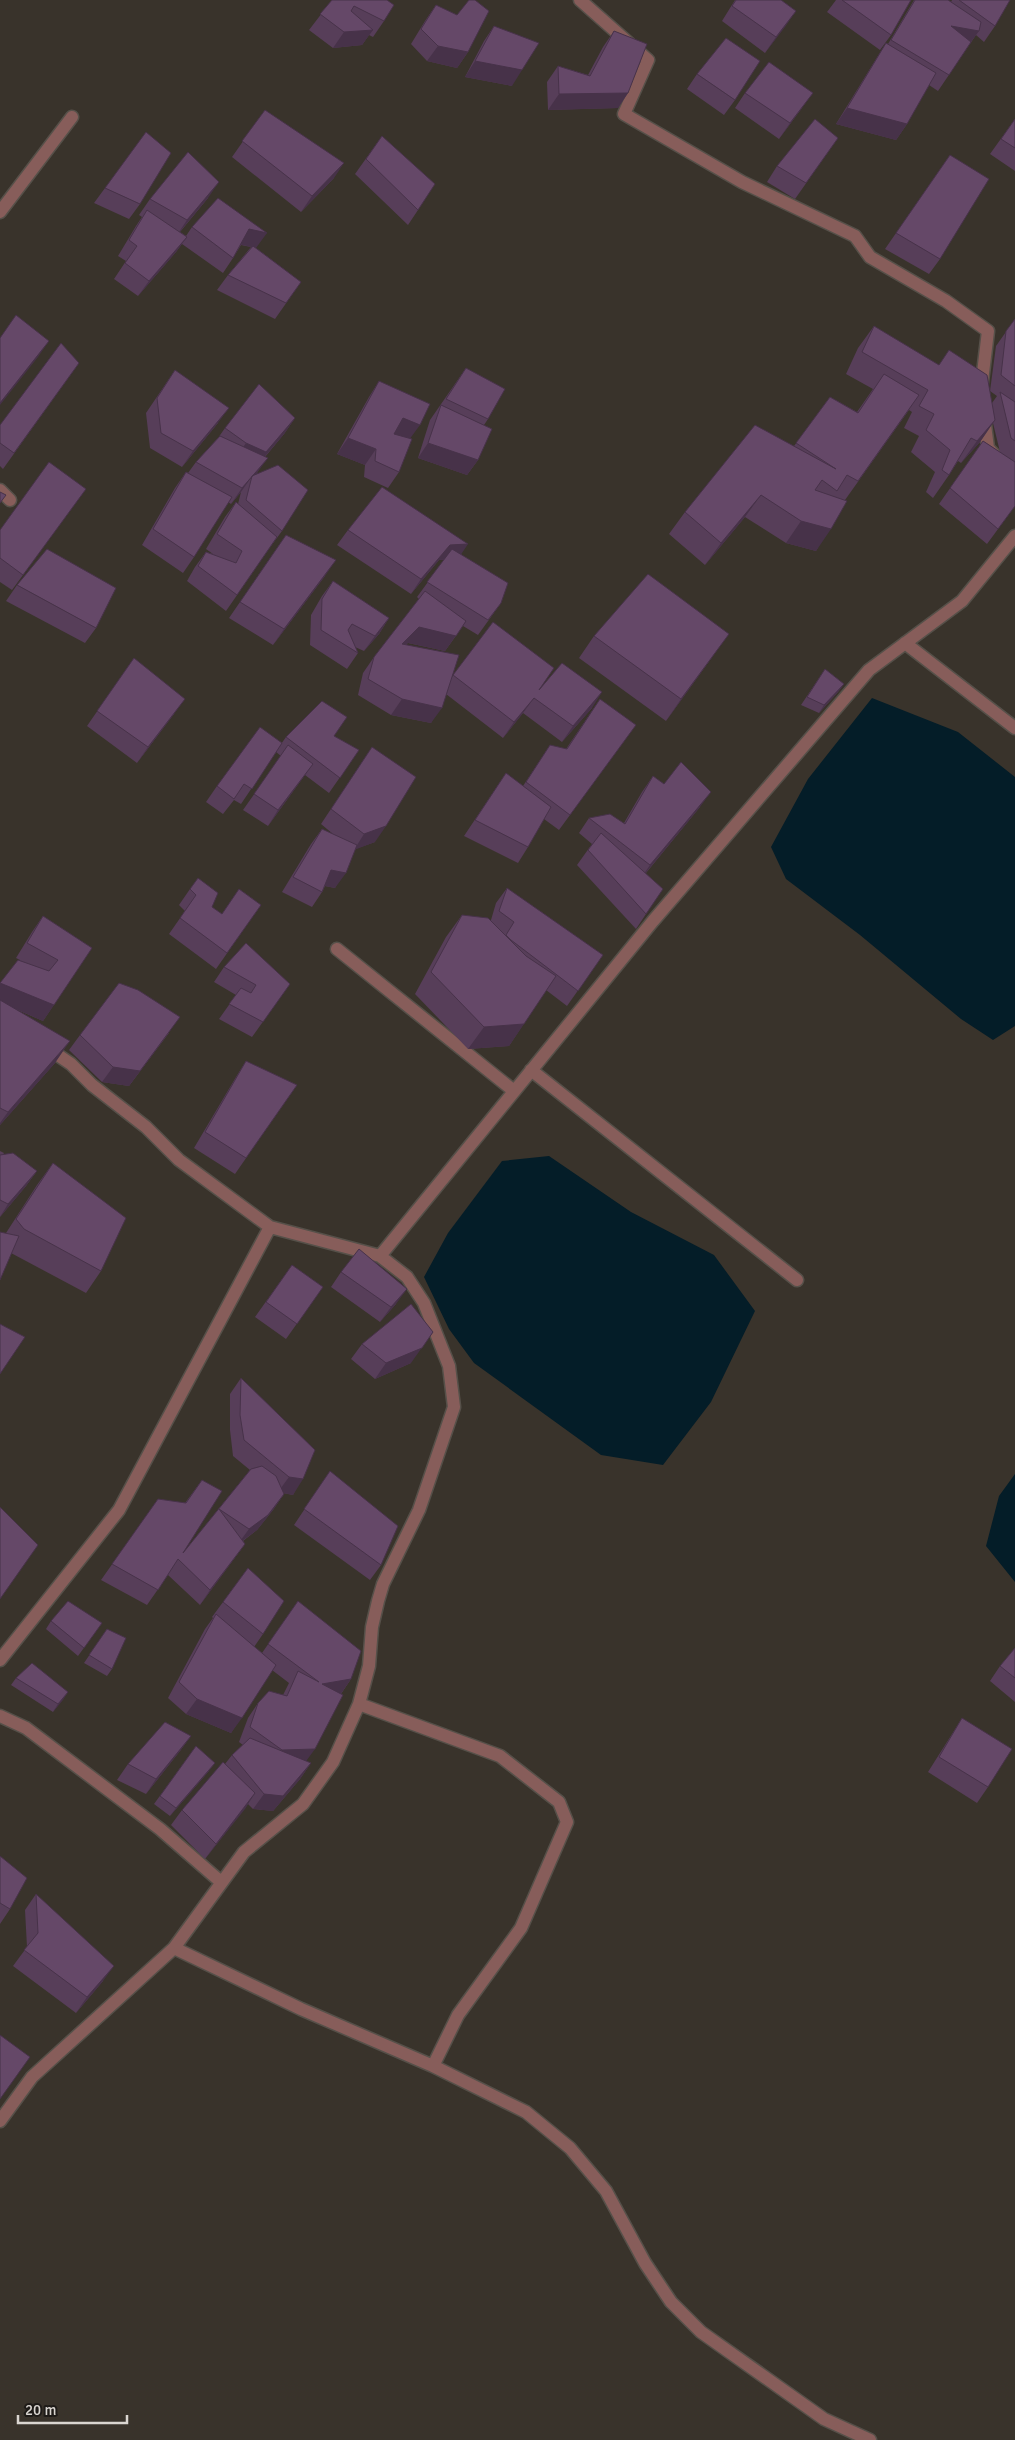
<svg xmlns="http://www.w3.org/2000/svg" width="1015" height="2440" font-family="Signika,sans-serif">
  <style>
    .water { fill: #041d28 }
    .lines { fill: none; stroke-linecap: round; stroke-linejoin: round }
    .minor-casing { stroke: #565049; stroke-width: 15 }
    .minor { stroke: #875d5a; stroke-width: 12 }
    .wall { fill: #573e59 }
    .shaded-wall { fill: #473249 }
    .building { fill: #654868; stroke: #473249 }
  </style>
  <rect width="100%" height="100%" fill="#39332b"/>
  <path class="water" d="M872,698L958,732L1015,777V1026L993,1040L961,1019L860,935L786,879L771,847L808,779Z
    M549,1156L631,1212L714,1255L755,1311L711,1402L663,1465L601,1455L474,1363L449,1329L424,1277L448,1233L502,1161Z
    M1015,1474V1582L986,1546L999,1496Z"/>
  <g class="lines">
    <defs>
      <path id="minor" d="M580,0L648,60L624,114L742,182L855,236L870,257L946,301L988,331L981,390
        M0,212L72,117
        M984,417L988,448L1015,477
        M0,490L10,500
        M905,643L1015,728
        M337,949L514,1091
        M46,1047L71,1064L92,1085L146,1127L179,1160L270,1227
        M531,1070L797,1280
        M0,1660L119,1510L270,1227L380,1256L653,921L869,670L962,601L1015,536
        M359,1704L500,1756L559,1802L567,1822L521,1928L458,2015L433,2066L526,2112L570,2148L606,2191L645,2263L671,2302L701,2332L824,2419L870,2440
        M0,1716L26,1728L160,1829L221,1882
        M174,1948L301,2009L433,2066
        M0,2121L32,2077L174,1948L244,1852L303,1804L333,1762L359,1704L369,1666L372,1627L378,1601L383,1584L419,1510L454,1407L449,1366L424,1303L407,1277L380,1256"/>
    </defs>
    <use href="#minor" class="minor-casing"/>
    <use href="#minor" class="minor"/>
  </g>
  <path class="wall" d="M332,0H387L384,21L373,37L369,35L362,45L333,48L309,30Z
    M735,0H781L796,11L765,53L722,21Z
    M836,0H911L891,35L880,50L827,12Z
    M914,0H948L951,2L952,0H1010L995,26L984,42L976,35L938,91L929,85L907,124L896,140L836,124L876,59L886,43L888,44Z
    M436,5L457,15L468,52L457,68L427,61L411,44L425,21Z
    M494,26L512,86L465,77L484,41Z
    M614,31L628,93L618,108L548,110L547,82L558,66L588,75L603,47Z
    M697,74L735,100L724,115L687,89Z
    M745,93L802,108L779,139L735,108Z
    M265,110L334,178L301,212L232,157Z
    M1015,119V171L990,154Z
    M382,136L418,210L408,225L355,174Z
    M838,138L795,199L767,182L777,166Z
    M950,155L940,259L929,274L885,249Z
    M105,188L140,204L129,219L94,203Z
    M208,198L180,232L186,236L192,227L256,248L301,282L275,319L217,290L228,275L251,247L241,245L233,258L223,273L182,244L176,252L138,296L114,279L126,261L118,256L136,226L142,217L139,215L150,199Z
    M1015,319V506L987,544L939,504L983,441L1000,452L993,423L980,442L961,463L958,461L949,475L933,498L926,492L935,472L911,452L919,436L904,428L912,412L909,410L845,500L816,551L786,543L745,517L705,565L669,534L685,512L794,446L830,397L857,412L873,389L846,374L858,348L874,326L992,403L997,396L990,391L996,346Z
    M79,363L3,469L0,466V425Z
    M466,368L488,419L484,425L478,460L467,475L418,458L430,420Z
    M175,370L218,423L182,467L150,448L146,413Z
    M379,381L410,439L399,472L388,488L364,477L365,465L337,454L369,397Z
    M295,418L284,434L265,457L256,475L282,531L271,546L226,611L187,581L195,567L206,552L213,554L206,549L225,517L236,502L238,504L241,492L231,504L228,502L194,557L183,573L142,545L175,488L186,472L188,473L196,462L218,438L225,428Z
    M86,489L12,590L0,582V530Z
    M348,530L461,554L501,603L478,635L463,626L445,651L408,643L406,644L452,677L493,622L539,690L592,708L562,742L523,713L503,738L446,694L431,723L391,715L358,695L363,673L374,657L419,599L417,597L444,560H439L411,594L337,545Z
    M286,535L325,576L273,645L229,618Z
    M333,581L389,618L379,634L364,651L355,647L358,653L347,669L310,645L311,615L322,596Z
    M17,585L96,628L85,643L6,601Z
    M594,636L713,656L666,721L579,658Z
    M134,658L174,714L137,763L87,726Z
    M825,669L844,684L838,692L819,713L801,705Z
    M600,699L625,740L559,830L544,819L528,847L518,863L464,836L506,773L523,786L550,745L566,749Z
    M334,736L359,750L329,793L305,775L268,826L243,810L281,756L276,752L241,804L234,800L223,814L206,802L217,786L279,747L286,737Z
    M372,747L375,842L355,849L335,888L325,886L322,892L312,907L282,892L311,844L322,829L333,834L321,824Z
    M653,776L664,784L700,807L646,873V914L636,929L577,865L592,844L579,833L589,818L624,823L642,792Z
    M507,888L603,955L567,1006L546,990L509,1046L468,1049L415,994L446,937L462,915L491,920L496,903Z
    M190,889L212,907L222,914L239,889L261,905L216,969L169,934L185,911L179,905Z
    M43,916L92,948L43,1021L13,1008L55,1063L0,1125V983L20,960L16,958L32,932Z
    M224,967L290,984L252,1037L219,1019L236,995L214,982Z
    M169,1033L129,1086L102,1082L69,1050L80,1035Z
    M246,1061L297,1085L235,1174L194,1148L236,1077Z
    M0,1151L4,1153L3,1155L37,1171L26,1186L0,1217Z
    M53,1163L101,1271L86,1293L11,1253L6,1233L37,1185Z
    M292,1265L323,1287L286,1339L255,1317Z
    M341,1272L396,1304L380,1322L331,1287Z
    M362,1344L411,1363L375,1379L351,1359Z
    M241,1378L315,1450L293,1495L283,1493L284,1494L273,1510L257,1530L243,1541L245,1544L200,1605L168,1575L147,1605L101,1580L158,1499L185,1503L202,1480L183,1553L250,1470L233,1456L230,1430V1394Z
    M330,1471L381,1565L370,1580L294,1525Z
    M248,1568L263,1634L254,1647L262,1653L298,1601L351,1679L341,1694L306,1761L311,1763L300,1779L273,1811L253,1809L248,1804L205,1859L171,1825L182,1810L225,1764L232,1755L243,1745L239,1742L248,1718L258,1703L283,1695L289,1683L272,1670L231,1733L186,1714L168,1698L205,1629L213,1618L212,1617Z
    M51,1621L102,1623L78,1656L46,1629Z
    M107,1629L112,1669L107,1676L84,1663Z
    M1015,1648V1702L990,1681L1000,1666Z
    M16,1678L68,1692L53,1712L11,1685Z
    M962,1718L988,1787L977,1803L928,1772L952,1734Z
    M191,1736L180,1751L146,1794L117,1780L128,1764Z
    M196,1746L209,1771L170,1816L154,1804Z
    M0,1856L10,1909L0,1924Z
    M36,1894L103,1981L76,2013L13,1966L27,1947L25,1910Z"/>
  <path class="shaded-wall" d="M796,11L785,27L765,53L776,37Z
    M951,26L979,31L968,46Z
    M373,30L362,45L333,48L344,32Z
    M438,46L468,52L457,68L427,61Z
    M475,61L522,70L512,86L465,77Z
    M628,93L618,108L548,110L559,94Z
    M813,93L802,108L779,139L790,123Z
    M847,108L907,124L896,140L836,124Z
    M344,163L334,178L301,212L312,196Z
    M219,182L208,198L177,235L187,220Z
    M249,229L267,233L256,248L238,244Z
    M187,237L176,252L138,296L149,281Z
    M49,341L38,357L0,405V403Z
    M229,408L218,423L182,467L193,451Z
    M295,418L284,434L256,467L235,459L246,443Z
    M403,418L420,425L409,440L392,434Z
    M995,420L980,442L961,463L977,441Z
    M348,438L376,449L365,465L337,454Z
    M428,443L478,460L467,475L418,458Z
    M268,458L257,473L251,480L252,476Z
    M252,476L241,492L231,504L242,488Z
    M761,495L745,517L705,565L721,543Z
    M801,521L831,529L816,551L786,543Z
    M468,544L458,559L439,560L411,594L421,579L450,545Z
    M336,560L325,576L273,645L284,629Z
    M389,618L379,634L364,651L375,636Z
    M466,621L445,651L408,643L392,659L402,644L419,627Z
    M729,634L713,656L666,721L681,699Z
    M844,684L838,692L819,713L824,705Z
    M602,692L592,708L562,742L573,726Z
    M534,698L523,713L503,738L514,722Z
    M185,699L174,714L137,763L148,747Z
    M402,699L442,708L431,723L391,715Z
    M313,764L302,779L268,826L278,810Z
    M711,792L700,807L639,881L650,865Z
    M386,826L375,842L354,850L364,834Z
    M331,870L346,873L335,888L320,885Z
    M0,983L54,1005L43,1021L0,1002Z
    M180,1017L129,1086L102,1082L113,1067Z
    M524,1024L509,1046L468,1049L484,1027Z
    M70,1041L55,1063L0,1125V1123L8,1112Z
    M37,1171L26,1186L0,1217L8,1204Z
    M407,1289L396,1304L380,1322L391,1307Z
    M433,1332L411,1363L375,1379L386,1363Z
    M289,1477L303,1479L293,1495L278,1492Z
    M284,1494L273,1510L257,1530L238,1544L249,1529Z
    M245,1544L234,1559L200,1605L210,1590Z
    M351,1679L340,1695L322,1684Z
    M68,1692L63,1700L53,1712L58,1704Z
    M197,1699L242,1718L231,1733L186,1714Z
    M191,1736L180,1751L146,1794L156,1779Z
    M315,1749L304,1764L272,1765L282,1750Z
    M215,1763L209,1771L170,1816L176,1808Z
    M311,1763L300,1779L273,1811L253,1809L264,1794Z
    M255,1793L245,1809L205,1859L216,1844Z
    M114,1966L103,1981L76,2013L87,1997Z"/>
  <path class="building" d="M332,0H387L394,5L384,21L354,6L351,11L373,30L344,32L320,14Z
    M469,0H475L489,11L468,52L438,46L421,29L436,5L457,15Z
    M736,0H781L796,11L776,37L732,6Z
    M842,0H911L891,35Z
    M915,0H948L981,22L979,31L951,26L971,42L949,75L891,40Z
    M959,0H1010L995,26Z
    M494,26L539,43L522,70L475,61Z
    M614,31L647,44L628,93L559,94L558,66L590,76Z
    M726,38L760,61L735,100L697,74Z
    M886,43L936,73L907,124L847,108Z
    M769,62L813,93L790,123L745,93Z
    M265,110L344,163L312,196L242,141Z
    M815,119L838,138L806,183L777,166Z
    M1015,119V148L1001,139Z
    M146,132L171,153L140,204L105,188Z
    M382,136L435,184L418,210L366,159Z
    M188,152L219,182L187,220L150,199Z
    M950,155L989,179L940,259L896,233Z
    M218,198L267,233L249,229L233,258L192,227Z
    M147,210L187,237L149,281L125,263L137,246L129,240Z
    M253,246L301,282L286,303L228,275Z
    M16,315L49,341L0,403V338Z
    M1015,319V386L1001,375L1006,331Z
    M874,326L939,365L949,350L987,375L995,420L977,441L971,438L949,475L942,470L950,450L926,430L934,414L919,406L928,390L862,352Z
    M61,343L79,363L14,453L0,443V425Z
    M466,368L505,389L488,419L446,399Z
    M175,370L229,408L193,451L161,433L157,398Z
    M884,374L919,395L858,481L847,475L837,491L822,480L815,490L847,501L831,529L801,521L761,495L721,543L685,512L755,425L836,469L796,443L830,397L858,413Z
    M379,381L430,404L420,425L403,418L394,434L412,439L399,472L375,461L376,449L348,438Z
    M259,384L295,418L266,452L246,443L225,428Z
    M1000,392L1015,402V441L1011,438Z
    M441,405L492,429L478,460L428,443Z
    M220,436L268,458L242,488L196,462Z
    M983,441L1015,462V506L998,529L950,488Z
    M49,462L86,489L23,575L0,558V530Z
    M278,465L308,490L282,531L246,500L252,476Z
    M186,472L232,497L194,557L153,529Z
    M382,487L468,544L450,545L421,579L348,530Z
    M0,492L6,495L0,503Z
    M236,502L277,537L237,595L198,566L206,552L236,563L242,551L217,534Z
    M286,535L336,560L284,629L240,602Z
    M47,549L116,588L96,628L17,585Z
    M452,549L508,583L501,603L488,620L427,582Z
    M648,574L729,634L681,699L594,636Z
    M333,581L389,618L375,636L352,624L348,630L358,653L321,630L322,599Z
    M425,591L466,621L456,636L419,627L402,644L459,655L442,708L402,699L368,679L374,657Z
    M493,622L554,668L539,690L562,663L602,692L573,726L534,698L514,722L453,675Z
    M134,658L185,699L148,747L97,711Z
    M825,669L844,684L824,705L807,697Z
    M600,699L636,725L570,815L526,782L550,745L567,749Z
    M322,701L347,717L334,736L359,750L340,778L286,737Z
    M260,727L282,743L252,789L244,784L234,799L217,786Z
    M288,745L313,764L278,810L254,794Z
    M372,747L416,777L386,826L364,834L331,809Z
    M681,762L711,792L650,865L589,818L610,814L625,824L653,776L664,784Z
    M506,773L551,807L528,847L475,820Z
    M322,829L357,845L346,873L331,870L322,892L293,877Z
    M601,833L663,889L646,914L588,850Z
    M198,878L218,893L212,907L222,914L239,889L261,905L227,953L180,918L196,895L190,889Z
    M507,888L603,955L578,991L511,940L506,935L514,922L499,911Z
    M462,915L488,918L526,956L556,976L524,1024L484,1027L431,972Z
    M43,916L92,948L54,1005L0,983L18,960L49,971L58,960L27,943Z
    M246,943L290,984L263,1022L229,1004L241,988L251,993L256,985L224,967Z
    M119,983L138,990L180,1017L140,1071L113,1067L80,1035Z
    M0,1000L70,1041L8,1112L0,1108Z
    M246,1061L297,1085L246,1158L205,1132Z
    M13,1153L37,1171L8,1204L0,1200V1155Z
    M53,1163L126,1218L101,1271L24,1229L16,1219Z
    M0,1232L19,1236L0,1280Z
    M359,1249L407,1289L391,1307L341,1272Z
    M292,1265L323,1287L297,1324L266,1302Z
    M411,1304L433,1332L422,1348L386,1363L362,1344Z
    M0,1324L25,1337L0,1374Z
    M241,1378L315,1450L303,1479L289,1477L244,1440L240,1415Z
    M262,1466L276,1476L284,1494L268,1515L249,1529L219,1509L245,1544L210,1590L178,1559L158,1590L112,1564L158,1499L186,1503L202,1480L222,1491L183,1553L251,1469Z
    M330,1471L398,1526L381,1565L304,1509Z
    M0,1507L38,1545L0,1599Z
    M248,1568L284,1601L263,1634L223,1602Z
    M68,1601L102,1623L84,1648L51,1621Z
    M298,1601L361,1651L351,1679L322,1684L343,1695L315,1749L282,1750L250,1727L258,1703L269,1691L287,1696L298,1671L319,1682L268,1644Z
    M216,1614L276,1665L242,1718L197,1699L179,1682Z
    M107,1629L126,1638L112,1669L89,1655Z
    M1015,1648V1678L1000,1666Z
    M32,1663L68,1692L58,1704L16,1678Z
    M962,1718L1012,1749L988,1787L939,1757Z
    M165,1722L191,1736L156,1779L128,1764Z
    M250,1738L311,1763L283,1796L264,1794L232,1755Z
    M196,1746L215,1763L176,1808L160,1796Z
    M223,1762L255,1793L216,1844L182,1810Z
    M0,1856L27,1878L10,1909L0,1903Z
    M36,1894L114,1966L87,1997L24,1950L38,1933Z
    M0,2035L30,2057L0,2099Z"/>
  <path d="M18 2415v8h109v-8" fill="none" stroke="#dad6d1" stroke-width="2.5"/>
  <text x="25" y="2415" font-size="15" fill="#dad6d1" stroke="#1e1b18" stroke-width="4" paint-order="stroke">20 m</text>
</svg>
